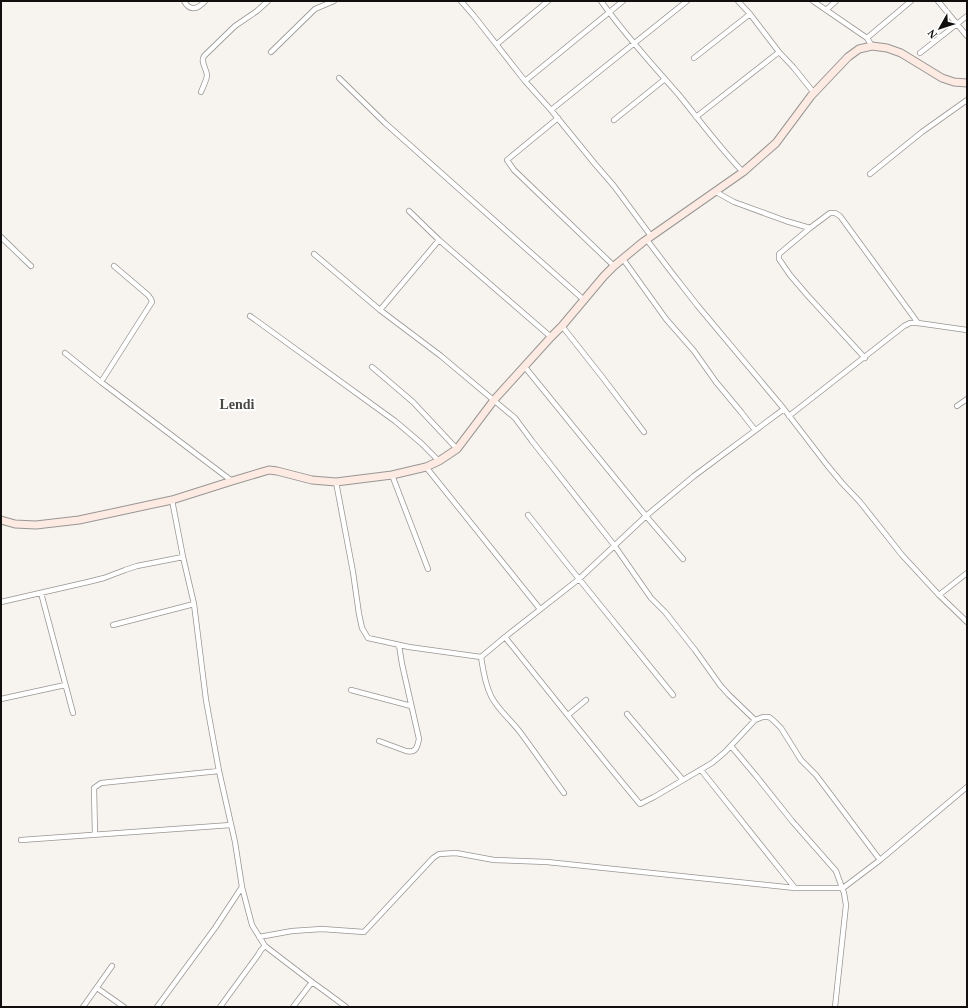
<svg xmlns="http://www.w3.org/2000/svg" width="968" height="1008" font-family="Georgia,serif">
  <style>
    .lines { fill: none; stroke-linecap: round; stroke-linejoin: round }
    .street-casing { stroke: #989692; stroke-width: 6 }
    .secondary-casing { stroke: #989692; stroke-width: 9 }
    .street { stroke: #fff; stroke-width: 4.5 }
    .secondary { stroke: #fdeae3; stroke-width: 7 }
    .labels { text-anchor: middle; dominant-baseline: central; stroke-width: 4; stroke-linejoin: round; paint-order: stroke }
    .quarter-label { font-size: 14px; font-weight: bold; fill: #4b4945; stroke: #fff }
  </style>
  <rect width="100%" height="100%" fill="#f7f4f0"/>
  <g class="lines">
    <defs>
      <path id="street" d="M184,1C190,12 198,9 205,1
        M461,1L474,16L525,81L551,110L595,164L614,186L651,236
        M601,1C624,34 652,64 679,95C700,121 720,148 743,172
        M738,1L750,14L779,52L794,68L814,93
        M813,1L867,38L872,46
        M938,1L967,36
        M826,10L836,1
        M867,38L911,1
        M497,44L548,1
        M271,52L315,9L334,1
        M920,53L967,16
        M694,58L750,14
        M339,78L385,123L584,300
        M525,81L623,1
        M201,92C203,87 206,81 207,76C207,68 200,63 204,56L235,26L257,11L268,1
        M551,110L687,1
        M696,117L779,52
        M558,118L507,160L514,170L614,266
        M614,120L665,79
        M870,174L922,132L967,100
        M716,192L734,202L786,221L810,228
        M409,211L439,240L551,337
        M1,237L31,266
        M647,240L669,269L697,305L784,409L827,465L842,483L860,502L902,555L939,595L967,622
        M314,254L380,310L441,356L515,418L532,441L614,545L651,598L665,612L695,650L720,685L729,695L755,720L763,717H769L774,721L781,728L801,760L816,775L880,860
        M623,259L666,319L694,351L716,382L741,412L755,430
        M380,310L439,240
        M250,316L395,421L421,443L439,461
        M562,326L603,378L644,432
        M65,353L101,382L232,481
        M865,358L808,296L790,275L779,259V254L810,228L830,213H835L840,216L918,323
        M524,366L646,516L683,559
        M372,367L413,402L457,449
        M101,382L152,302L151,299L148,295L114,266
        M957,406L967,399
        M789,416L904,326L910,323H918L967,330
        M426,467L540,609
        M392,475L428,569
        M336,482L353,572L359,614L362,628L368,638L409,647L481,657L505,637L579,579L646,516L694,476L784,409
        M172,500L183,557L194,604L206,700L219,771L235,842L242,887L252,925L265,946L312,982L326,992L346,1007
        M528,515L579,579L673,695
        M41,593L73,713
        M939,595L967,573
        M1,602L88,582L104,578L125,570L137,566L183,557
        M113,625L194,604
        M505,637C550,693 594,749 640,804L654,797L712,763L725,752L755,720
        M481,657C483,670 485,684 491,696C498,710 511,720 520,732C535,752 549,773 564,793
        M351,690L411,706
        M1,699L65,685
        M627,714L683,780
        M568,715L586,700
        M379,741L406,751C416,753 417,748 419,739L402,664L399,645
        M731,746L757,777L792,821L836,871L844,893L846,905L835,1007
        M701,770L795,888
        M95,835L94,788L101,783L219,771
        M21,840L231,825
        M259,937L292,931L322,929L364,932L433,858L439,854L456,853L494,860L547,862L795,888H843L880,860L967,787
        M97,988L124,1007
        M83,1007L112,966
        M157,1007L215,928L242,887
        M220,1007L258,955L261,950L265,946
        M293,1007L312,982"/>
      <path id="secondary" d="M1,520L15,524L36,525L79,520L172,500L232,481L269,470L277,471L312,480L336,482L392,475L426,467L439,461L457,449L494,400L551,337L562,326L604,276L614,266L643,242L743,172L776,143L811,96L848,57L859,49L872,46L887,48L901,53L942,78L954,82L967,83"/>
    </defs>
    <use href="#street" class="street-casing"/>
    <use href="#secondary" class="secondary-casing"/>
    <use href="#street" class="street"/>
    <use href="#secondary" class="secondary"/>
  </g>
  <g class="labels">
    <g class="quarter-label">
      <text x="237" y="404">Lendi</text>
    </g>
  </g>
  <rect width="968" height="1008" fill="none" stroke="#100f0d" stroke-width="4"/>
  <g transform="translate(940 28) rotate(231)" stroke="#ffffff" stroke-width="3" paint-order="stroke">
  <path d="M0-3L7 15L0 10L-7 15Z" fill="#100f0d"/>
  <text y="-6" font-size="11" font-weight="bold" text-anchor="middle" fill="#100f0d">N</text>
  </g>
</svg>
